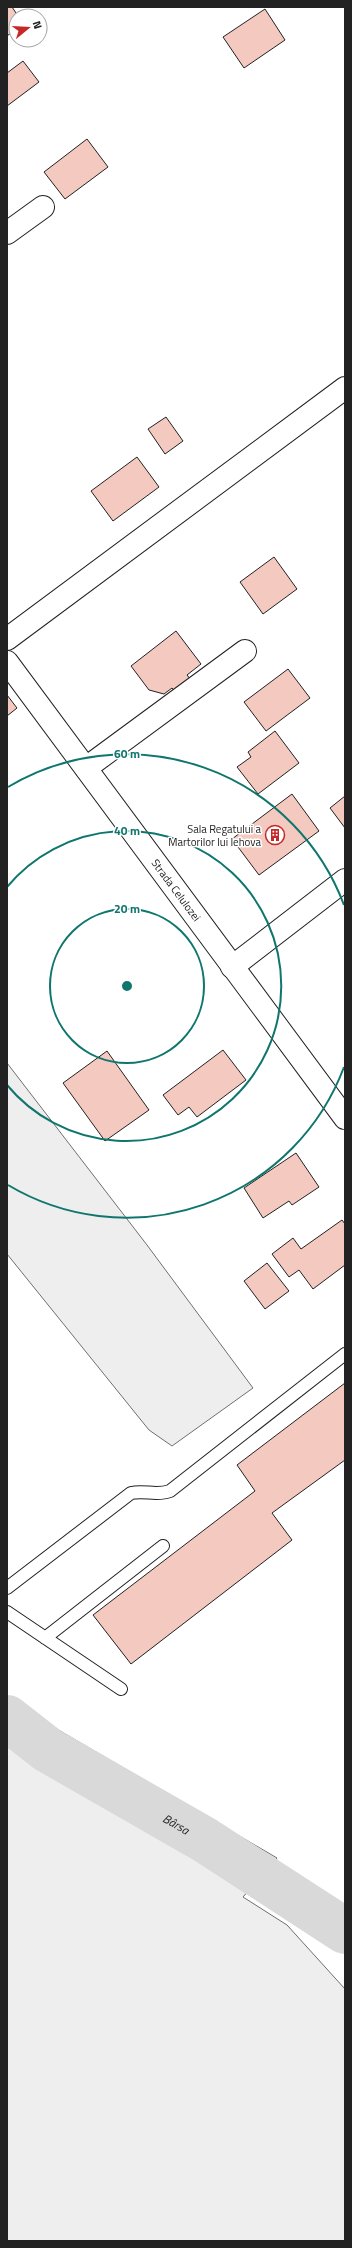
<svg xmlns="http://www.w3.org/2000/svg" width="352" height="2248" font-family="'Titillium Web',sans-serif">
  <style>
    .green { fill: #eee; stroke: #6f6f6f }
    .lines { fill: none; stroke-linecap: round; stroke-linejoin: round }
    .river { stroke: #d9d9d9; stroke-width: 46 }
    .building { fill: #f3c9c0; stroke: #222 }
    .lane-casing { stroke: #222; stroke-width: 14 }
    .street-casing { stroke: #222; stroke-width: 24 }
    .secondary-casing { stroke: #222; stroke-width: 24 }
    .lane { stroke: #fff; stroke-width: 12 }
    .street { stroke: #fff; stroke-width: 22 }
    .secondary { stroke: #fff; stroke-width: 22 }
    .ring { fill: none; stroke: #0f766e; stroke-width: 2 }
    .labels { text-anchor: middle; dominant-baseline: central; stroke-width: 3; stroke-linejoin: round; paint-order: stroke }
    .poi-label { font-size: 11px; fill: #222; stroke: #fff; text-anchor: end }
    .street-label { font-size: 11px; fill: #222; stroke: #fff }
    .water-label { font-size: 12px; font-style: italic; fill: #222; stroke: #fff }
    .centre { fill: #0f766e; stroke: #fff; stroke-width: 2 }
    .ring-label { font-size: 12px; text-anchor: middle; font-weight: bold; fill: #0f766e; stroke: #fff; stroke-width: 3; stroke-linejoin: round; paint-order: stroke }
  </style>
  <rect width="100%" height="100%" fill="#fff"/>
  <path class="green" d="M7,1063L147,1245L253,1388L172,1446L149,1430L7,1254Z
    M21,1708L277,1858L243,1897L287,1925L345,1989V2241H7V1730Z"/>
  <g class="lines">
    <path class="river" id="s1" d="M7,1718L48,1750L205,1840L345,1931"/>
  </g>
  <path class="building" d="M7,7H12L18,16H16V29L7,36Z
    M265,9L285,40L244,68L223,37Z
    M23,61L39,82L7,106V73Z
    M87,139L108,167L65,199L44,172Z
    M166,417L183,441L165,454L148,429Z
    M137,457L159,487L113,521L91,491Z
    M274,557L297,589L263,614L240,582Z
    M176,631L201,664L187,675L191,680L175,692L172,688L164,694L149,690L131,666Z
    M288,669L310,698L266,731L244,702Z
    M7,695L17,708L7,716Z
    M275,731L299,763L258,794L237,767L251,757L248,752Z
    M292,794L319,831L259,875L232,839Z
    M345,796V828L330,808Z
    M223,1050L246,1080L197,1117L189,1107L178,1115L163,1095Z
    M107,1051L149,1110L105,1141L63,1083Z
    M296,1153L319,1187L292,1205L289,1201L263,1218L244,1188Z
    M342,1220L345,1224V1265L313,1289L299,1270L289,1277L272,1254L293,1238L301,1249Z
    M267,1263L289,1291L265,1309L244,1281Z
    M345,1383V1460L272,1513L292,1540L131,1664L93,1615L255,1491L237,1465Z"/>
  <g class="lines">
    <defs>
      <path id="lane" d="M7,1588L131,1493C145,1490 156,1496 170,1491L345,1354
        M7,1612L121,1689
        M45,1638L163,1546"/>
      <path id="street" d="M7,233L43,207
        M7,639L345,388
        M86,768L245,651
        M232,967L345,880"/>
      <g id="secondary">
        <path id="s2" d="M7,662L345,1118"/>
      </g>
    </defs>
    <use href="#lane" class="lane-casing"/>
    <use href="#street" class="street-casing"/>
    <use href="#secondary" class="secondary-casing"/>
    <use href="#lane" class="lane"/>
    <use href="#street" class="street"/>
    <use href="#secondary" class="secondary"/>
  </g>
  <g class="ring">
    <circle cx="127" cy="986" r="77"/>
    <path d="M7 887A155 155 0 1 1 7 1085"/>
    <path d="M344 1067A232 232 0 0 1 8 1185M8 787A232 232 0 0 1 344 905"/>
  </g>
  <defs>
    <symbol id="building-ring" viewBox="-11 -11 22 22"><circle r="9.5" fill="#fff" stroke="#c62828" stroke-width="1.5"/><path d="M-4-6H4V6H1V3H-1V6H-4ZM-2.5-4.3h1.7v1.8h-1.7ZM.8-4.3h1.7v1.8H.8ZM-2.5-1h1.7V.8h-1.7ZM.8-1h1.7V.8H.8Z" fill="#c62828"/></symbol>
  </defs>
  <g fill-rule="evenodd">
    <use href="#building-ring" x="264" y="824" width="22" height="22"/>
  </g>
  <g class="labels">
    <g class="poi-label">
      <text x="261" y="829">Sala Regatului a<tspan x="261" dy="13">Martorilor lui Iehova</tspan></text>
    </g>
    <g class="street-label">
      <text stroke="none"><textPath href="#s2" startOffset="284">Strada Celulozei</textPath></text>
    </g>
    <g class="water-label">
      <text stroke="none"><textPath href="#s1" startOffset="200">Bârsa</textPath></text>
    </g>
  </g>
  <circle cx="127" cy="986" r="6" class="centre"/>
  <g class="ring-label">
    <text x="127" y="758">60 m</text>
    <text x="127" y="835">40 m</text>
    <text x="127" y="913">20 m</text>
  </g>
  <rect width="352" height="2248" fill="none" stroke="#222222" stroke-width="16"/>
  <g transform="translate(28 28) rotate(72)"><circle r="19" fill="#ffffff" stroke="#a7a7a7"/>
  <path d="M0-3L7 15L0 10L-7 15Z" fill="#c62828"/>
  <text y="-6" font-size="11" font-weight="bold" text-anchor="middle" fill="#222222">N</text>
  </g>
</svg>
